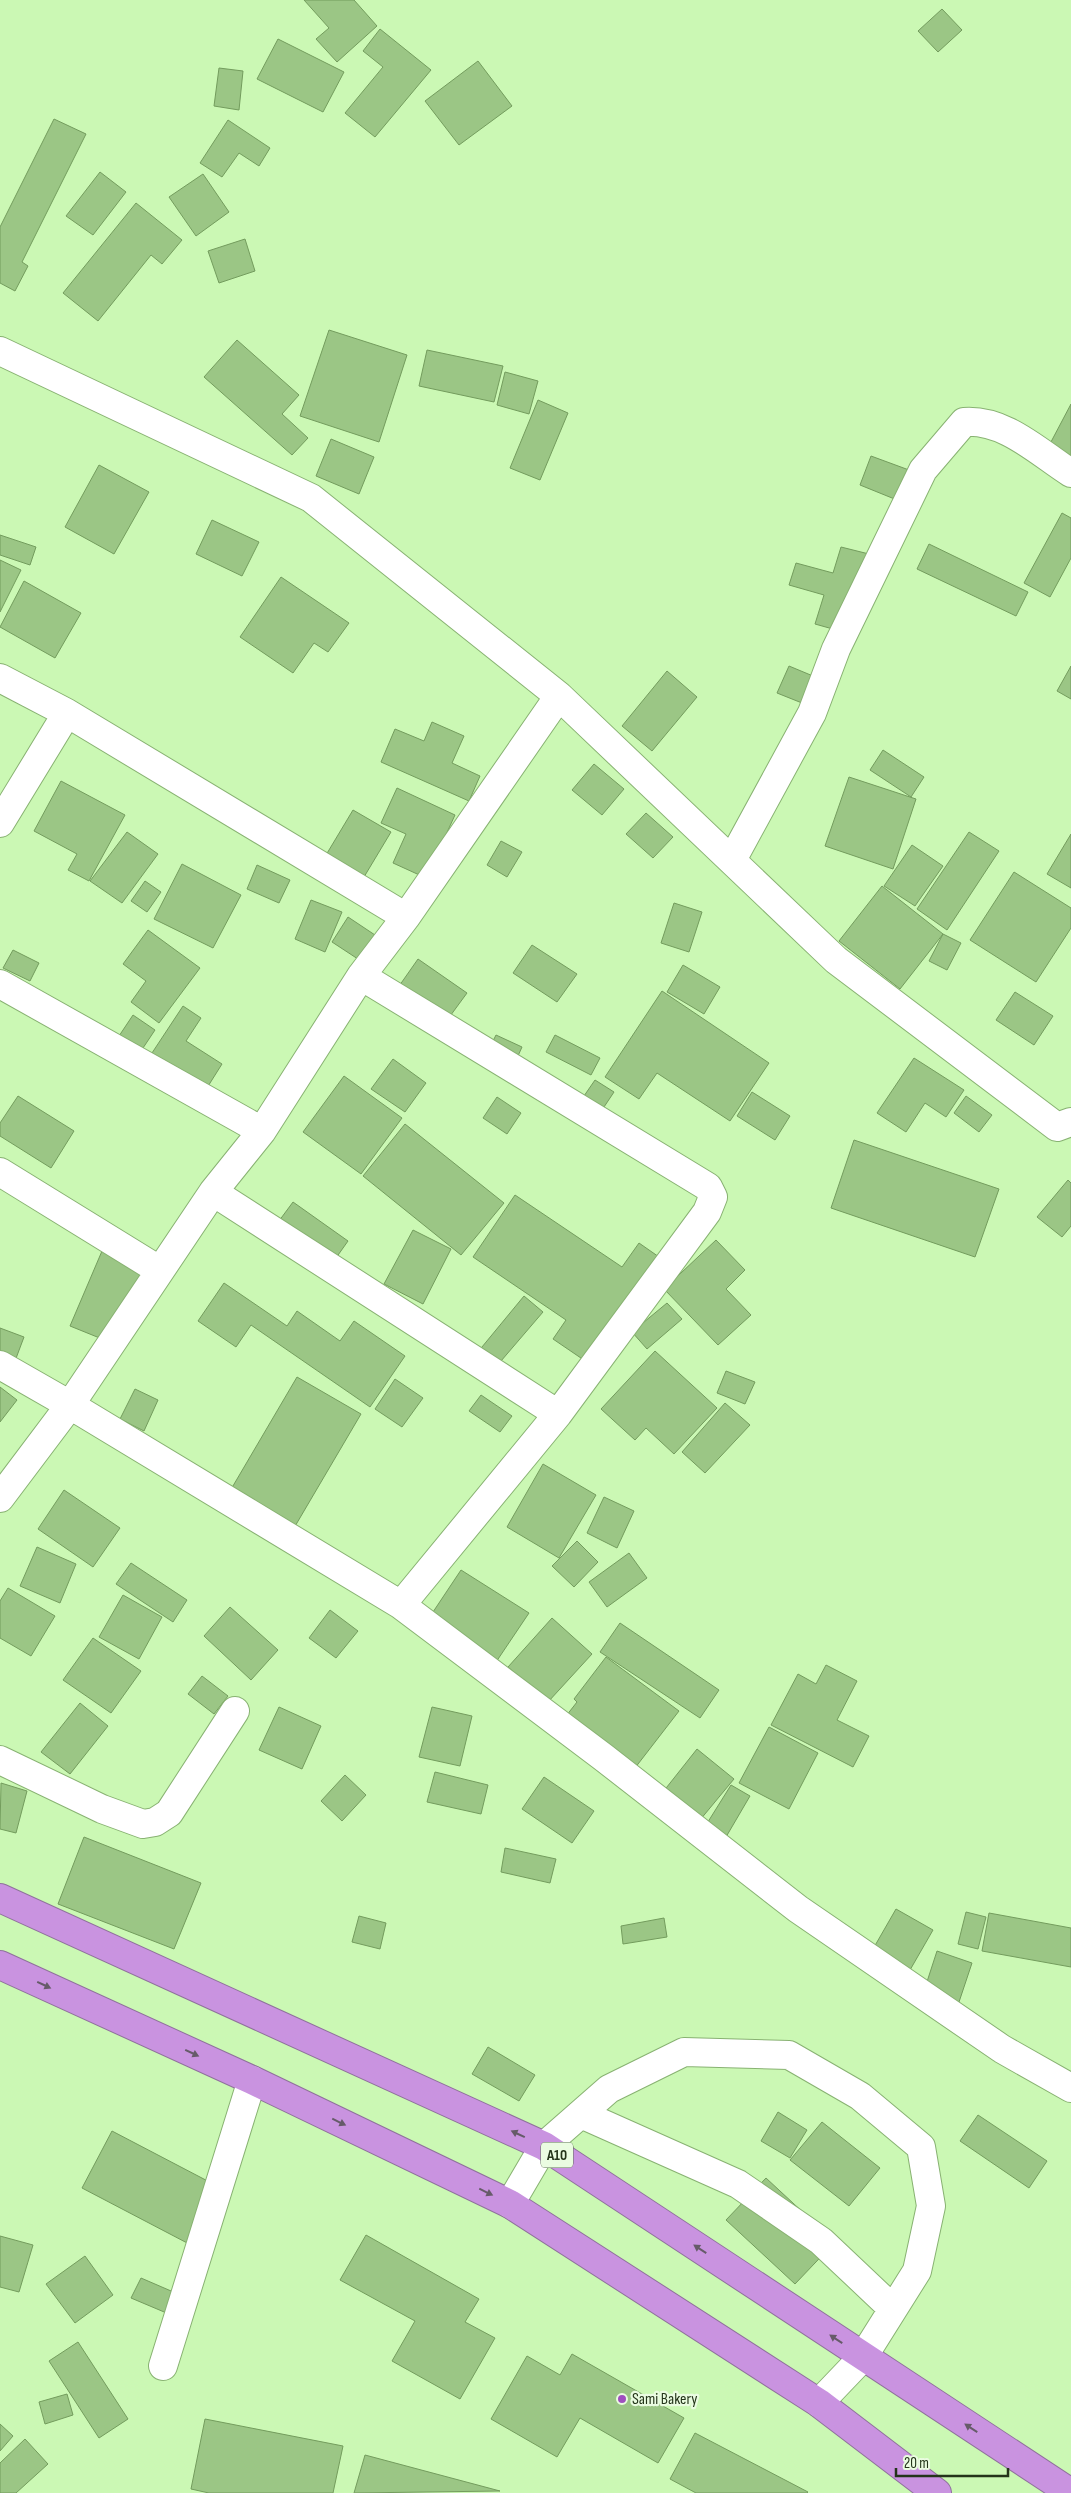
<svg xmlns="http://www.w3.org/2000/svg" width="1071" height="2493" font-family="'Sofia Sans Condensed',sans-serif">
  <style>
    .building { fill: #9bc685; stroke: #739c5d }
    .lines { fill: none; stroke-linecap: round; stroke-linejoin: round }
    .minor-casing { stroke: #88b272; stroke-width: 30 }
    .highway-casing { stroke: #8f729b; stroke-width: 30 }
    .minor { stroke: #fff; stroke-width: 28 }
    .highway { stroke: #c993e0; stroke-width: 28 }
    .oneway { fill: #665b69 }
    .poi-dot { fill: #9f4fbf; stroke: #eafce1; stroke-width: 2 }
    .labels { text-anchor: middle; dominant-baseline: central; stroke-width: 4.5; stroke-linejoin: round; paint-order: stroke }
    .shield { fill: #eafce1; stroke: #5f7156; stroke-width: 1 }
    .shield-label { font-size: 15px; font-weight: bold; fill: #24351a }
    .poi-label { font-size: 16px; fill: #24351a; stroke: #eafce1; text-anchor: start }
  </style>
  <rect width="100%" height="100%" fill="#cbf8b4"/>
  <path class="building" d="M304,0H354L377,26L337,62L316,39L329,28Z
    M942,9L962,30L938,52L918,31Z
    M380,29L431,70L375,137L345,113L383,67L363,51Z
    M278,39L344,72L323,112L257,79Z
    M478,61L512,106L459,145L425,101Z
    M219,68L243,71L239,110L214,106Z
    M54,119L86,134L22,262L28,266L15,291L0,283V227Z
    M228,120L270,148L259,166L239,153L222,177L200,163Z
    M100,172L126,192L93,235L66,216Z
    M203,174L229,212L196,236L169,197Z
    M136,203L182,240L162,264L151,255L98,321L63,293Z
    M245,239L255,271L219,283L208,251Z
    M329,330L407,355L379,442L300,416Z
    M237,340L299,395L282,414L308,438L292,455L204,377Z
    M427,350L503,366L494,402L419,386Z
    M505,372L538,381L529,414L497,405Z
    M538,400L568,413L540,480L510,468Z
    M1071,404V471L1043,457Z
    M331,439L374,457L359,494L316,476Z
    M871,456L909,470L897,500L860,485Z
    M99,465L149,492L114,554L65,527Z
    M1062,513L1071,518V558L1050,597L1024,583Z
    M212,520L259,542L242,576L196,554Z
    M0,535L36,547L30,565L0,555Z
    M929,544L1028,592L1016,616L917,569Z
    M841,547L869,554L847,633L815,624L824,595L789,585L796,563L833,573Z
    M0,560L21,570L0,612Z
    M281,577L349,623L328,652L314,643L293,673L240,637Z
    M24,581L81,613L55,658L0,627Z
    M789,666L813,676L802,703L777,693Z
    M1071,666V699L1057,691Z
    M667,671L697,697L652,751L622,726Z
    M432,722L464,736L452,763L480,776L469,801L381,762L395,729L424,741Z
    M883,750L924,777L911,797L870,770Z
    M594,764L624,789L602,815L572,790Z
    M849,777L916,799L893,869L825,846Z
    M61,781L125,815L89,881L68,870L77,854L34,831Z
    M397,788L455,815L426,878L393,863L406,834L381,823Z
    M353,810L391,832L361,882L323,860Z
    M646,813L673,837L653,858L626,834Z
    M127,832L158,854L122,903L90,881Z
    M969,832L999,851L947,930L917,909Z
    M1071,834V888L1047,874Z
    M501,841L522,852L507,877L487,865Z
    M912,845L943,866L915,906L884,886Z
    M182,864L241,895L213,948L154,919Z
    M257,865L290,880L279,903L247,889Z
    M1014,872L1071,908V928L1036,982L970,940Z
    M145,881L161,892L147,912L131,901Z
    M882,886L943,934L900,989L839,941Z
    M311,900L342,912L325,952L295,939Z
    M674,903L702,912L689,952L661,943Z
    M348,917L381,939L364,963L332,942Z
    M148,930L200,968L159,1023L131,1002L146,981L123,964Z
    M943,934L961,943L947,970L929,961Z
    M532,945L577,974L557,1002L513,973Z
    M13,950L39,963L30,981L3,968Z
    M418,959L467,993L445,1023L397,989Z
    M683,965L720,987L704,1014L667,992Z
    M662,991L769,1063L730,1121L657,1073L639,1099L605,1077Z
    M1015,992L1053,1016L1034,1045L996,1020Z
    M183,1006L201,1018L186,1041L222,1064L205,1091L150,1056Z
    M133,1015L155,1030L141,1051L119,1036Z
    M496,1035L522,1047L513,1067L486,1055Z
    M555,1035L600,1058L591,1075L546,1052Z
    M914,1058L964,1090L946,1117L925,1103L906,1132L877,1113Z
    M393,1059L426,1083L405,1112L371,1089Z
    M344,1076L402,1118L361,1174L303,1132Z
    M595,1080L614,1092L594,1122L575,1109Z
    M752,1092L790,1116L775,1140L737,1116Z
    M18,1096L74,1131L51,1168L0,1136V1123Z
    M966,1096L992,1115L979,1132L954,1113Z
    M497,1097L521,1113L507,1134L483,1118Z
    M405,1124L504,1203L461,1255L363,1176Z
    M854,1140L999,1189L975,1257L831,1208Z
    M1068,1180L1071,1183V1226L1062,1237L1037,1217Z
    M515,1195L622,1267L639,1243L672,1266L600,1371L553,1339L566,1320L473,1257Z
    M293,1202L348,1241L331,1265L276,1225Z
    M413,1230L451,1249L423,1304L384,1284Z
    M716,1240L745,1270L726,1289L751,1315L718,1345L664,1289Z
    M105,1244L146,1261L112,1343L70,1326Z
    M224,1283L287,1326L297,1311L340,1341L354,1321L405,1356L370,1407L251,1325L236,1347L198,1321Z
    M524,1296L543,1312L495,1368L477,1353Z
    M667,1303L682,1319L647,1349L632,1332Z
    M0,1328L24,1337L15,1361L0,1356Z
    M655,1351L717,1408L674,1454L646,1428L635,1440L601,1409Z
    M726,1371L755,1382L745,1404L717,1393Z
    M297,1377L361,1414L294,1528L230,1491Z
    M395,1379L423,1398L402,1427L375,1409Z
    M0,1387L17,1400L0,1422Z
    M135,1389L158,1400L144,1431L120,1419Z
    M481,1395L512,1416L500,1432L469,1411Z
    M725,1403L750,1425L705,1473L682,1452Z
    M543,1464L596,1495L559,1558L507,1527Z
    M64,1490L120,1528L93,1567L38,1529Z
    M604,1497L634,1511L617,1548L587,1533Z
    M577,1541L598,1562L574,1587L552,1566Z
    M37,1547L76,1564L60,1603L20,1586Z
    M629,1553L647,1578L607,1607L589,1582Z
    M131,1563L187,1600L173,1622L116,1584Z
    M461,1570L529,1613L488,1674L421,1630Z
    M8,1588L55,1616L31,1656L0,1638V1601Z
    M123,1595L162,1617L139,1659L99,1637Z
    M230,1607L278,1650L251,1680L204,1636Z
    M330,1610L358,1631L336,1658L309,1638Z
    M552,1618L592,1654L548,1702L508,1667Z
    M620,1623L719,1690L700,1718L600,1652Z
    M93,1638L141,1671L111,1713L63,1680Z
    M606,1657L679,1711L628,1777L559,1725L577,1702L574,1699Z
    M826,1665L857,1681L837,1720L869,1736L853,1767L771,1725L798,1674L816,1684Z
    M202,1676L228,1696L214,1714L188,1694Z
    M80,1703L108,1726L70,1774L41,1752Z
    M279,1707L321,1726L302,1769L259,1750Z
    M432,1707L472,1716L460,1766L419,1757Z
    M769,1727L818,1753L789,1809L739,1783Z
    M697,1749L734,1779L695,1826L659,1797Z
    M435,1772L488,1785L481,1814L427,1802Z
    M345,1775L366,1795L342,1821L321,1801Z
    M544,1777L594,1811L572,1843L522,1809Z
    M1,1783L27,1791L16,1833L0,1829Z
    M731,1785L750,1796L726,1837L706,1825Z
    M84,1837L201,1883L174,1949L58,1904Z
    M505,1848L556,1859L550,1883L501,1872Z
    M896,1909L933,1930L910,1970L873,1949Z
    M966,1912L986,1917L978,1949L958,1944Z
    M989,1913L1071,1928V1967L982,1951Z
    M359,1916L386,1923L380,1949L352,1942Z
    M664,1918L667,1937L623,1944L621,1926Z
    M937,1951L972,1963L958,2005L923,1994Z
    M488,2047L535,2075L519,2101L472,2074Z
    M778,2112L807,2130L790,2158L761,2141Z
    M978,2115L1047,2161L1029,2188L960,2141Z
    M822,2122L880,2168L849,2206L790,2160Z
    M112,2131L221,2188L191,2245L82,2188Z
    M766,2178L835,2242L795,2284L726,2220Z
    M366,2235L479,2299L465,2322L495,2338L460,2399L392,2361L415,2321L340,2280Z
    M0,2236L33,2245L19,2292L0,2287Z
    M85,2256L113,2295L75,2323L46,2284Z
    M141,2278L185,2297L176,2317L131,2298Z
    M78,2342L128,2419L99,2438L49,2361Z
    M572,2354L684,2418L658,2463L580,2418L557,2457L491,2419L527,2356L560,2375Z
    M67,2394L73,2415L45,2424L39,2402Z
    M205,2419L343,2446L333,2493H209L191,2489Z
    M0,2424L13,2436L0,2451Z
    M695,2433L808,2492L807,2493H696L670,2479Z
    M25,2439L48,2464L16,2493H0V2463Z
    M365,2455L500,2491L354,2493Z"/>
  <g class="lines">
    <defs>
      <path id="minor" d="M0,351L311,498L559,696L836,960L1057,1127L1071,1122
        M0,678L67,713L406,917
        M0,823L67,713
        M732,860L812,713L836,649L923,470L964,422C1005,419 1038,452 1071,473
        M361,976L708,1187L713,1197L707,1212L558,1414L401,1605
        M0,984L262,1131
        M0,1172L159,1270
        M213,1192L558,1414
        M0,1365L70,1405L401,1605L603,1757L798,1909L1002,2049L1071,2088
        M0,1498L70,1405L213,1192L262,1131L361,976L406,917L559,696
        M0,1760L102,1809L143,1824L155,1822L169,1813L235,1711
        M581,2114L738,2184L821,2241L893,2309
        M510,2204L544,2146L609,2089L684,2052L789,2055L860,2096L921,2147L931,2206L917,2271L863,2357L819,2403
        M163,2366L252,2080"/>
      <path id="highway" d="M0,1898L544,2146L1071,2493
        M0,1965L252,2080L510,2204L819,2403L937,2493"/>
    </defs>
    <use href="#minor" class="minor-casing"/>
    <use href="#highway" class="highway-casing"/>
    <use href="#minor" class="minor"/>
    <use href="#highway" class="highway"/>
  </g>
  <defs><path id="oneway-solid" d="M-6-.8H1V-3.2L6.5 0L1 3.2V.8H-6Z" transform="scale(1.25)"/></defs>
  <g class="oneway">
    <use href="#oneway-solid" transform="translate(44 1985) rotate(25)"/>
    <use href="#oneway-solid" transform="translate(192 2053) rotate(25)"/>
    <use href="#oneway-solid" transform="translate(339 2122) rotate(26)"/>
    <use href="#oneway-solid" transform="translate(518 2134) rotate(-155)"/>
    <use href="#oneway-solid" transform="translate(486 2192) rotate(26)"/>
    <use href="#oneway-solid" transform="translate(700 2249) rotate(-147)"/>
    <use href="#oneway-solid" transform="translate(836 2339) rotate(-147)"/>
    <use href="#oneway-solid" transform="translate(971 2428) rotate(-147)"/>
  </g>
  <circle class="poi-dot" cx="622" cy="2399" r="5"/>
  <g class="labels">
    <rect class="shield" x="541" y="2142.5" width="32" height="25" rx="4"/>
    <g class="shield-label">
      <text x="557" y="2155">A10</text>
    </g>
    <g class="poi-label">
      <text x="632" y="2399">Sami Bakery</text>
    </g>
  </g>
  <path d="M896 2468v8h112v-8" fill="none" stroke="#24351a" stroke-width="2.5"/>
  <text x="904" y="2468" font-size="15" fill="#24351a" stroke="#eafce1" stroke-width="4" paint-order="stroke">20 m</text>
</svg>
